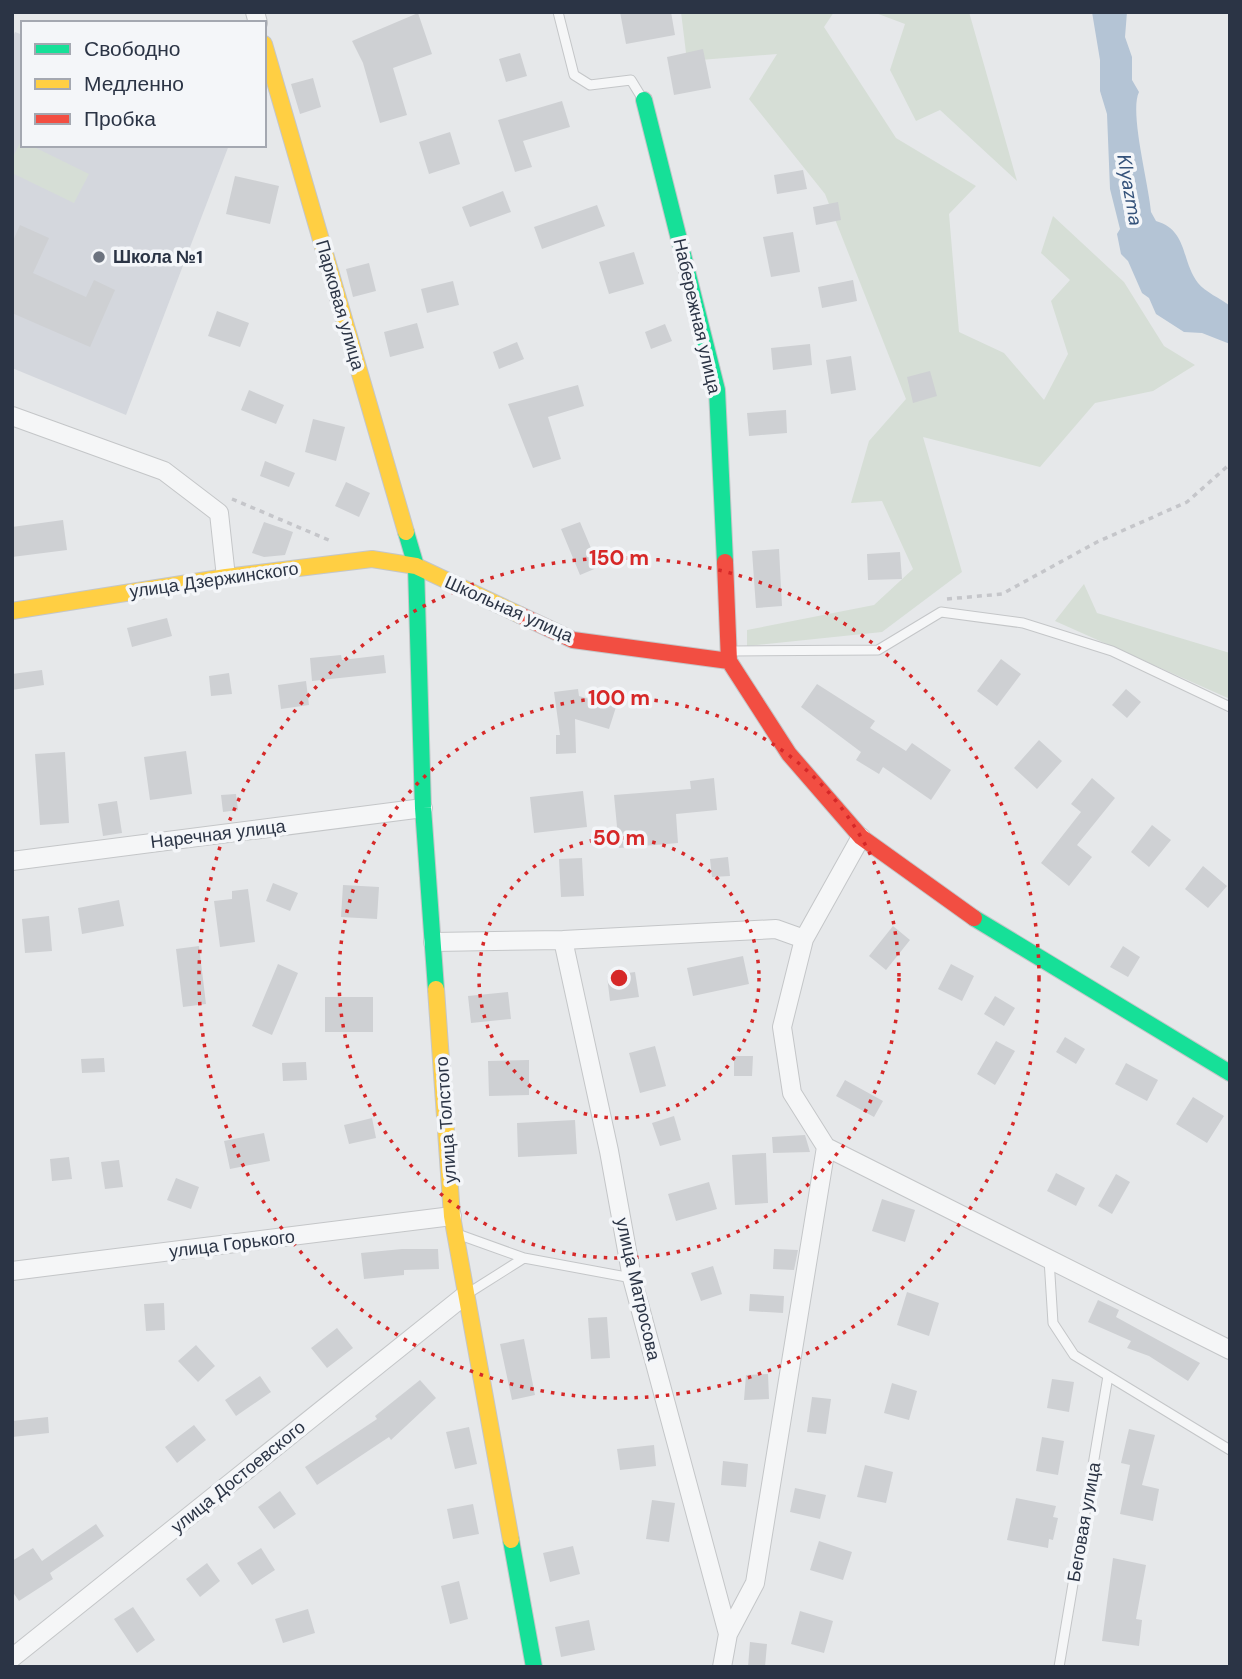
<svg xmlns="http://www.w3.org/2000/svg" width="1242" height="1679" font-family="'DM Sans',sans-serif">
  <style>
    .built { fill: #d4d7dd }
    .green { fill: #d6ded6 }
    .water { fill: #b4c4d5 }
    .building { fill: #ced0d3 }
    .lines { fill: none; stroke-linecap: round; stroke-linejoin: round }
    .lane-casing { stroke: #c4c6c8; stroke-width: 11 }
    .street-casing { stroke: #c4c6c8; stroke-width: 20 }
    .fast-casing { stroke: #c4c6c8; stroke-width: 18 }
    .slow-casing { stroke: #c4c6c8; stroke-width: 18 }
    .jam-casing { stroke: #c4c6c8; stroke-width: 18 }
    .path { stroke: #c5c6ca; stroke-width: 3.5; stroke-dasharray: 5 5; stroke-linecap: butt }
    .lane { stroke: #f5f6f7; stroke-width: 9 }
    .street { stroke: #f5f6f7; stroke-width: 18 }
    .fast { stroke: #16e098; stroke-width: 16 }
    .slow { stroke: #ffcf43; stroke-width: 16 }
    .jam { stroke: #f24e42; stroke-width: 16 }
    .ring { fill: none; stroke: #d62828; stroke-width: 3.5; stroke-dasharray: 3.5 7 }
    .poi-dot { fill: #6c737f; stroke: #f4f6f9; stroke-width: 2.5 }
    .labels { text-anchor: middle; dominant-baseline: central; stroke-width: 7; stroke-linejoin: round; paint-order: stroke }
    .poi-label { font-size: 18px; font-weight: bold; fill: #2b3445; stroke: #f4f6f9; text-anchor: start }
    .street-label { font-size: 18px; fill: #2b3445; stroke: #f4f6f9 }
    .water-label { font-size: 19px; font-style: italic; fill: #34527a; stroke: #f4f6f9 }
    .centre { fill: #d62828; stroke: #f4f6f9; stroke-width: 3.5 }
    .ring-label { font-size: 21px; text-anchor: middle; font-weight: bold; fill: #d62828; stroke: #f4f6f9; stroke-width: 7; stroke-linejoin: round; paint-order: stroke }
  </style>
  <rect width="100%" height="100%" fill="#e6e8ea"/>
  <path class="built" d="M15,32L23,35V145H229L126,415L12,368V39Z"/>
  <path class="green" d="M681,12H834L824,27L896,138L976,186L949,214L959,332L1004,353L1044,400L1068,354L1051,301L1070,280L1041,253L1053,216L1124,282L1164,346L1195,365L1153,391L1095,403L1040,467L923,437L962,572L882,632L747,646V630L874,605L913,569L882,501L851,503L869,441L906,399L825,194L749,99L777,54L687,61Z
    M873,12H969L1017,181L940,110L916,121L890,70L905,24Z
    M21,141L23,145H30L89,174L74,203L12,173V159Z
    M1084,584L1097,613L1230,653V699L1055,621Z"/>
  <path class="water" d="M1092,12H1127L1125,37L1132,57V80L1139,92C1129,112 1149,185 1151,212L1156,221C1188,230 1181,261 1198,283C1205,292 1220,298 1230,306V344L1202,333L1184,332L1156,314L1149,298L1142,293L1128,261L1121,254L1117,234L1120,229L1110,189L1107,114L1100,91V60Z"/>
  <path class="building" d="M620,12H671L675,35L626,44Z
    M418,13L432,54L393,68L407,115L380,123L363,63L352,41Z
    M703,49L711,88L674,95L667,57Z
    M520,53L527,76L506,82L499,59Z
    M313,78L321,107L300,114L291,84Z
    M562,101L570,127L523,141L532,167L515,172L498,120Z
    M450,132L460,164L429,174L419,142Z
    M803,170L807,189L777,194L774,175Z
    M235,176L279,186L270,224L226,214Z
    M503,191L511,212L470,227L462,207Z
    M838,202L841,220L816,225L813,207Z
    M597,205L605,226L542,249L534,227Z
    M20,225L49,238L33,273L86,297L94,280L115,290L90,347L12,313V243Z
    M793,232L800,272L771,277L763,237Z
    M634,252L644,284L609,294L599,262Z
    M369,263L376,291L353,297L346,269Z
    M853,280L857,301L822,308L818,287Z
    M453,281L459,305L427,313L421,289Z
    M217,311L249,323L240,347L208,336Z
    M417,323L424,348L390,357L384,332Z
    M665,324L672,341L651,349L645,332Z
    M517,342L524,359L499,369L493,352Z
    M810,344L812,365L773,370L771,348Z
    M851,356L856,390L831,394L826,360Z
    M930,371L937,396L913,403L907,377Z
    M578,385L584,406L548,417L561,459L533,468L508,404Z
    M249,390L284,405L276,424L241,410Z
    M786,410L787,433L749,436L747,413Z
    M313,419L345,427L336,461L305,452Z
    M265,461L295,473L289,487L260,476Z
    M346,482L370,493L359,517L335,506Z
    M63,520L67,550L12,557V527Z
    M264,522L293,532L285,555L264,557L252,553Z
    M580,522L599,567L580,575L561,529Z
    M779,549L782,606L756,608L752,551Z
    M900,552L902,579L868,580L867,554Z
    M167,618L172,636L132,647L127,628Z
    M341,655L342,660L384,655L386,673L312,681L310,658Z
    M1001,659L1021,674L997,706L977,691Z
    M42,670L44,685L12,690V674Z
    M229,673L232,694L211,696L209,676Z
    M306,681L309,705L281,709L278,685Z
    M817,684L875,721L870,728L906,751L912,743L951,770L931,800L883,767L879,774L856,760L861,752L801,707Z
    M578,689L579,696L616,707L609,729L575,719L576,753L556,754V735H560L554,692Z
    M1126,689L1141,702L1127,718L1112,705Z
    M1039,740L1062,761L1037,789L1014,768Z
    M186,751L192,794L150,800L144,757Z
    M65,752L69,823L40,825L35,754Z
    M714,778L717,810L676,814L678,843L619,848L614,795L691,789L690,781Z
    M1092,778L1115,798L1077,845L1092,857L1069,886L1041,863L1081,812L1071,804Z
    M583,791L587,827L534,833L530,797Z
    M236,794L238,810L223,812L221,795Z
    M117,801L122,833L103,836L98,804Z
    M1152,825L1171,840L1149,867L1131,852Z
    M728,857L730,876L712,877L710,859Z
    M582,858L584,896L561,897L559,859Z
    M1203,866L1227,886L1208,908L1185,889Z
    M273,883L298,893L290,911L266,901Z
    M343,885L379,887L377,919L341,917Z
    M248,889L255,942L220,947L214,901L232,899V891Z
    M119,900L124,926L82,934L78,908Z
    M49,916L52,951L25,953L22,919Z
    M893,926L910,940L886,970L869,956Z
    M199,946L206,1004L183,1007L176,949Z
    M1123,946L1140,957L1128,977L1110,967Z
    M743,956L749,984L693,996L687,968Z
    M278,964L298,973L272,1035L252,1026Z
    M951,964L974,976L962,1001L938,989Z
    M635,972L639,997L610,1001L607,976Z
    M508,992L511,1019L471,1023L468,996Z
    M995,996L1015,1008L1004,1026L984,1014Z
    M325,997H373V1032H325Z
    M1065,1037L1085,1049L1076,1064L1056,1052Z
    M996,1041L1015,1051L995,1085L977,1074Z
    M655,1046L666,1086L640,1093L629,1053Z
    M734,1056H753L752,1076H734Z
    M104,1058L105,1072L82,1073L81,1059Z
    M529,1060V1095L489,1096L488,1061Z
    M306,1062L307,1080L283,1081L282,1063Z
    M1126,1063L1158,1080L1147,1101L1115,1084Z
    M845,1080L883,1101L874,1117L836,1096Z
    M1193,1097L1224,1116L1207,1143L1176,1124Z
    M674,1116L681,1140L660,1146L652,1123Z
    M372,1118L376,1138L349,1144L344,1125Z
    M575,1120L577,1154L518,1157L517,1123Z
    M264,1133L270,1161L230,1169L224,1141Z
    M805,1135L810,1152L773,1153L772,1137Z
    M766,1153L768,1203L735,1205L732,1155Z
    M69,1157L72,1179L52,1181L50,1159Z
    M119,1160L123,1187L105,1189L101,1162Z
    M1056,1173L1085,1188L1076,1206L1047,1191Z
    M1116,1174L1130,1182L1112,1214L1098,1206Z
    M176,1178L199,1187L191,1209L167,1200Z
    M709,1182L717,1209L676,1221L668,1194Z
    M882,1199L915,1210L905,1242L872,1231Z
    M402,1249H438L439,1269L404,1270V1275L364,1279L361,1253Z
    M774,1249L798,1250L794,1270L773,1269Z
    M713,1266L722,1294L701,1301L691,1273Z
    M907,1292L939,1303L929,1336L897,1325Z
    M750,1294L784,1296L783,1313L749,1311Z
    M1098,1300L1119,1310L1116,1317L1200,1363L1188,1381L1149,1356L1127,1348L1131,1341L1088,1322Z
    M164,1303L165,1330L146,1331L144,1304Z
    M607,1317L610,1358L591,1359L588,1318Z
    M337,1328L353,1348L327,1368L311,1348Z
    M524,1339L535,1395L512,1400L500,1344Z
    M196,1345L215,1366L198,1382L178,1361Z
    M768,1374L769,1399L744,1400L746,1375Z
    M260,1376L271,1392L236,1416L225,1400Z
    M1052,1379L1074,1382L1069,1412L1047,1408Z
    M420,1380L436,1398L391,1440L389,1437L317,1485L305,1467L377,1419L375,1416Z
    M892,1383L917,1391L909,1420L884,1413Z
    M812,1397L831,1399L826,1434L807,1432Z
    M48,1417L49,1433L12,1437V1421Z
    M194,1425L206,1440L177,1463L165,1447Z
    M469,1427L477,1464L455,1469L446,1432Z
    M1129,1429L1155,1435L1142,1485L1159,1489L1153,1521L1120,1514L1130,1465L1121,1463Z
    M1042,1437L1064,1441L1058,1475L1036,1471Z
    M654,1445L656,1466L620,1470L617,1449Z
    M723,1461L748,1464L746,1487L721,1485Z
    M865,1465L893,1472L886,1503L857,1497Z
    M795,1488L826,1495L820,1519L790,1512Z
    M280,1491L296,1514L274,1529L258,1507Z
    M1016,1498L1056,1506L1053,1517L1058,1518L1053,1540L1049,1539L1048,1548L1007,1540Z
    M652,1500L675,1503L669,1542L646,1539Z
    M473,1504L479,1534L453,1539L447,1509Z
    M96,1524L104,1536L50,1573L53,1579L19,1601L12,1591V1561L33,1548L42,1561Z
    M819,1541L852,1552L843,1580L810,1570Z
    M573,1546L580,1574L550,1582L543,1553Z
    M261,1548L275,1570L252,1585L237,1563Z
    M1113,1558L1146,1565L1136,1619L1142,1620L1139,1646L1102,1641Z
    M207,1563L220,1581L200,1597L186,1579Z
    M459,1581L468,1619L450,1624L441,1586Z
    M133,1607L155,1640L137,1653L114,1619Z
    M308,1609L315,1633L283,1643L275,1619Z
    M800,1611L833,1621L824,1653L791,1644Z
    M589,1620L595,1650L561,1657L555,1627Z
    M750,1642L767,1644L765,1667H748Z"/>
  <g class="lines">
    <defs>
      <path id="lane" d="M558,12L574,75L590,85L631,80L642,98
        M732,651L878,650L941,612L1023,623L1112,651L1230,707
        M460,1235L524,1258
        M1049,1259L1053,1323L1074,1355L1230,1450
        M467,1294L524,1258L632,1278
        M1059,1667L1108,1376"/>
      <path id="street" d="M255,12L258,23
        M12,416L164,471L219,513L226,577
        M861,837L804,939L782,1027L792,1093L826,1147L1230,1350
        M12,861L423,808
        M563,940L609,1151L632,1278L728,1634
        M433,942L563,940L776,929L804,939
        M12,1271L452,1216
        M12,1658L464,1296
        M722,1667L728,1634L755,1583L826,1147"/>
      <path id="fast" d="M644,100L717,390L725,562
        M406,532L416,566L423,808L436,989
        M974,918L1230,1073
        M511,1540L534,1667"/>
      <path id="slow" d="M264,44L406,532
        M12,611L226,577L372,559L416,566L520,615
        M436,989L452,1216L511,1540"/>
      <path id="jam" d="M725,562L729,661
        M520,615L573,640L729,661
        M729,661L789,754L861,837L974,918"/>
    </defs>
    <use href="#lane" class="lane-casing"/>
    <use href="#street" class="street-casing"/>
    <use href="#fast" class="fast-casing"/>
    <use href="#slow" class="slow-casing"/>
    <use href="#jam" class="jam-casing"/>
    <path class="path" d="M232,499L331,541
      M947,599L1002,594L1097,542L1187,502L1230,464"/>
    <use href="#lane" class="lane"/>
    <use href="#street" class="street"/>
    <use href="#fast" class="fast"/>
    <use href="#slow" class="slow"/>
    <use href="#jam" class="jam"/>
  </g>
  <g class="ring">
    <circle cx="619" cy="978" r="140"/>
    <circle cx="619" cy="978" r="280"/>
    <circle cx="619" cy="978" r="420"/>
  </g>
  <circle class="poi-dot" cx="99" cy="257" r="7"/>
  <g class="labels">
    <g class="poi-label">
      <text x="113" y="257">Школа №1</text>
    </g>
    <g class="street-label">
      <text transform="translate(340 305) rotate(74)">Парковая улица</text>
      <text transform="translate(697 316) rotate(77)">Набережная улица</text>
      <text transform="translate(214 580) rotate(-8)">улица Дзержинского</text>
      <text transform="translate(509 609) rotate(24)">Школьная улица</text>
      <text transform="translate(218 834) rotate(-7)">Наречная улица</text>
      <text transform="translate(446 1120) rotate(-94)">улица Толстого</text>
      <text transform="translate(232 1244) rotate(-7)">улица Горького</text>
      <text transform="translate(638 1289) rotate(77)">улица Матросова</text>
      <text transform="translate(238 1477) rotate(-39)">улица Достоевского</text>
      <text transform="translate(1084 1522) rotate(-80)">Беговая улица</text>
    </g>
    <g class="water-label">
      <text transform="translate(1130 190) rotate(80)">Klyazma</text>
    </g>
  </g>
  <circle cx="619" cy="978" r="10" class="centre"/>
  <g class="ring-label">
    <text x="619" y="565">150 m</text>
    <text x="619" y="705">100 m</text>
    <text x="619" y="845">50 m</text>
  </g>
  <rect width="1242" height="1679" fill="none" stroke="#2b3445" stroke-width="28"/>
  <rect x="21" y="21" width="245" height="126" fill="#f4f6f9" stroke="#a4a8b1" stroke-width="2"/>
  <rect x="35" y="44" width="35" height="10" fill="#16e098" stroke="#a4a8b1" stroke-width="2"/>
  <text x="84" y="56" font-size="21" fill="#2b3445">Свободно</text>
  <rect x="35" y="79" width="35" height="10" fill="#ffcf43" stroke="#a4a8b1" stroke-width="2"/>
  <text x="84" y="91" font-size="21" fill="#2b3445">Медленно</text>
  <rect x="35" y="114" width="35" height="10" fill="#f24e42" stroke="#a4a8b1" stroke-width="2"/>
  <text x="84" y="126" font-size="21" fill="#2b3445">Пробка</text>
</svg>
